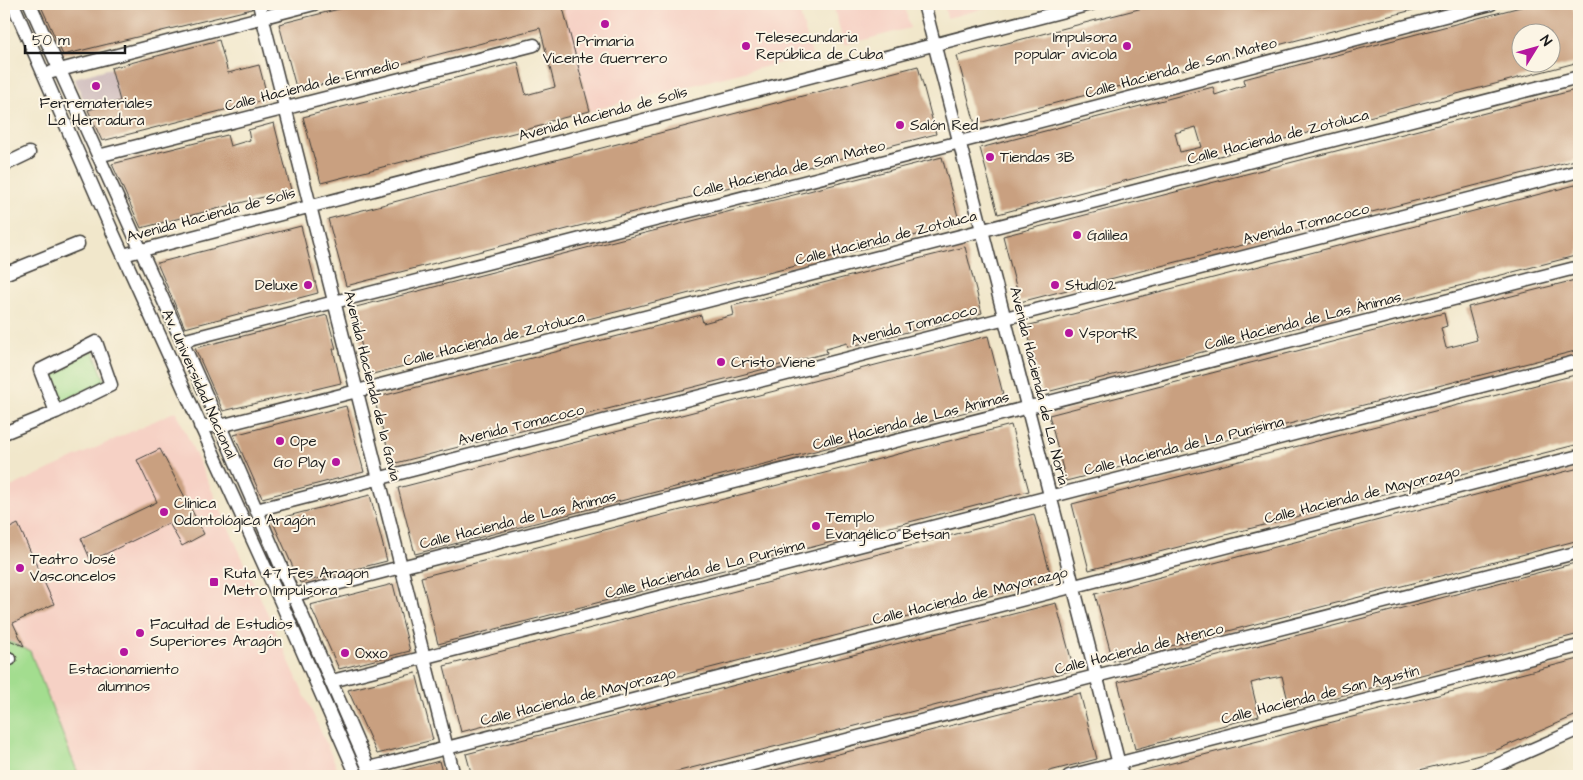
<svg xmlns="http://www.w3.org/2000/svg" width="1583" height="780" font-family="'Architects Daughter',sans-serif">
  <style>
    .built { fill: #f6d1c5 }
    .industrial { fill: #d1bfbf }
    .green { fill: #a3dd8f; stroke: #607c56 }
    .building { fill: #c9a080; fill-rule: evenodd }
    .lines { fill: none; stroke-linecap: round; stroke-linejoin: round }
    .minor-casing { stroke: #3c3a36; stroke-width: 15 }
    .minor { stroke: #fff; stroke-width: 12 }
    .poi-dot { fill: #b5179e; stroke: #fcf5e5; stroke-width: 2 }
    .labels { text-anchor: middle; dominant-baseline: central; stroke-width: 4; stroke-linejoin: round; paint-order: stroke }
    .poi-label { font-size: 15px; fill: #1c1c1c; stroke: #fcf5e5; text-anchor: start }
    .street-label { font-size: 15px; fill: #1c1c1c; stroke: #fcf5e5 }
  </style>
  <rect width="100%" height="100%" fill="#fcf5e5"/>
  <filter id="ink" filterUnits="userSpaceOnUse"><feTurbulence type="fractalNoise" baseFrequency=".02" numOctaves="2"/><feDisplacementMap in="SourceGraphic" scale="10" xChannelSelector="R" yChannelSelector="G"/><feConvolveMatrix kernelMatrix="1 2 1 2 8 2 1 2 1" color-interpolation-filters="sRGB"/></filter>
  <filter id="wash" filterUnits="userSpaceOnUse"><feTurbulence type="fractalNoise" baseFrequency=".0096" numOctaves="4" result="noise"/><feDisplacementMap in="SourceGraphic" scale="20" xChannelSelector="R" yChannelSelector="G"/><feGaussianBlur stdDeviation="1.12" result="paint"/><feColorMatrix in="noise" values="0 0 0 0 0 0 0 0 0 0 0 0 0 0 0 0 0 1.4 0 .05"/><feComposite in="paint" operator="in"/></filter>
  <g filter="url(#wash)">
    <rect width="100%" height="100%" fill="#f1e7cb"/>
    <path class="built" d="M562,4H797L812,55L590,111Z
      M833,4H904L910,28L844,45Z
      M944,4H1003L947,18Z
      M176,411L341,776H4V490Z"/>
    <path class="industrial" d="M111,68L120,101L88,110L74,78Z"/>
    <path class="green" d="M93,350L105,381L59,403L48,372Z
      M4,639L30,651L79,776H4Z"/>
    <g id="blocks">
      <path class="building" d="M40,4H251L252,9L63,55Z
        M359,4H562L590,111L547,122L548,124L321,183L303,117L518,62L526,95L555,87L540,28L297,91L279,24Z
        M1158,4H1423L1424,7L975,124L957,56Z
        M1532,4H1572L1579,31V62L998,214L980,148L1213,87L1215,95L1245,85L1244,79ZM1520,32H1550V62H1520ZM1196,127L1202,147L1180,152L1175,133Z
        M219,40L228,73L259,65L268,99L102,141L88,110L120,101L111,68Z
        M918,66L936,134L346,286L328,219Z
        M1579,89V159L1020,302L1003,236Z
        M274,123L291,190L141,228L112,164L227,135L230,146L250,140L248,130Z
        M942,157L960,224L369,375L352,308Z
        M1579,184V255L1043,393L1026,326Z
        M301,226L318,293L185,328L157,263Z
        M965,247L982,313L848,347L847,343L826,349L827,353L392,464L374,398L701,315L703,323L718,319L734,315L732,306Z
        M1579,279V350L1066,481L1049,415L1444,313L1447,326L1441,328L1446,348L1462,344L1477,340L1468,307Z
        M327,315L336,349H333L341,383L223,411L195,348Z
        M988,336L1005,402L415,554L398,488Z
        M1579,374V444L1089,570L1072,504Z
        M346,406L364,472L262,498L234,435Z
        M1011,425L1029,491L438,644L421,577Z
        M160,449L204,534L182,546L169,523L91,561L81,538L157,502L137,460Z
        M1579,468V540L1113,661L1095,594Z
        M370,495L387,561L300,583L272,520Z
        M1034,514L1052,580L461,732L444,666Z
        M18,524L54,604L13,623L24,646L4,638V531Z
        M1579,562V634L1290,709L1282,676L1266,679L1251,683L1259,716L1135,749L1118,682Z
        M393,584L410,651L339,669L310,605Z
        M1056,603L1074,670L660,776H472L466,754Z
        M1579,659V714L1492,752L1483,754L1396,776H1137V772Z
        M416,673L433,740L377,754L348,690Z
        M1080,693L1097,759L1030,776H768L767,772Z
        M439,761L443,776H394V773Z"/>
    </g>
  </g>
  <g filter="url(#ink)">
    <use href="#blocks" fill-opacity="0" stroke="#3c3a36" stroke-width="1"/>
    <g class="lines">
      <defs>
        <path id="minor" d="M13,4L113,233L280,600L357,776
          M30,4L220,426L372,776
          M259,4L454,776
          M924,4L1122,776
          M52,72L314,4
          M98,156L534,45
          M4,165L29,153
          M123,255L1091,4
          M4,274L78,244
          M182,341L960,142L1491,4
          M200,426H220L357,391L1579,77
          M4,433L56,412L111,385L96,342L40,370L56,412
          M256,510L1579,171
          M280,600L294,595L401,567L1579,267
          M4,656L10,659
          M332,681L1579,361
          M369,768L1579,456
          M706,776L1579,552
          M1069,776L1579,646
          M1472,776L1579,729"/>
      </defs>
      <use href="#minor" class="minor-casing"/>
      <use href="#minor" class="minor"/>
    </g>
  </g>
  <g class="poi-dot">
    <circle cx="605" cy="24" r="5"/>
    <circle cx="746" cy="46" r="5"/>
    <circle cx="1127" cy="46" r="5"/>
    <circle cx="96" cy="86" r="5"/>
    <circle cx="900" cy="125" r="5"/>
    <circle cx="990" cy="157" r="5"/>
    <circle cx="1077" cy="235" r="5"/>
    <circle cx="308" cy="285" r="5"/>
    <circle cx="1055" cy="285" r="5"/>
    <circle cx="1069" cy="333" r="5"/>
    <circle cx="721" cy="362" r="5"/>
    <circle cx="280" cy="441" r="5"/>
    <circle cx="336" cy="462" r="5"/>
    <circle cx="164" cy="512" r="5"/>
    <circle cx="816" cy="526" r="5"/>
    <circle cx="20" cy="568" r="5"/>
    <rect x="209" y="577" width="10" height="10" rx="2.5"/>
    <circle cx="140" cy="633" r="5"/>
    <circle cx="124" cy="652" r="5"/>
    <circle cx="345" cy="653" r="5"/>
  </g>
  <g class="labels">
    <g class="poi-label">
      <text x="756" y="37">Telesecundaria<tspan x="756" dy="17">República de Cuba</tspan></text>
      <text x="1117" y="37" text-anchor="end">Impulsora<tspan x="1117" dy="17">popular avicola</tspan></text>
      <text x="605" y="41" text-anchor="middle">Primaria<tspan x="605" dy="17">Vicente Guerrero</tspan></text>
      <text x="96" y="103" text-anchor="middle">Ferremateriales<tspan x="96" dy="17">La Herradura</tspan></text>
      <text x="910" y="125">Salón Red</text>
      <text x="1000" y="157">Tiendas 3B</text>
      <text x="1087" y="235">Galilea</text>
      <text x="298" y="285" text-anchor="end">Deluxe</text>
      <text x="1065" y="285">Stud102</text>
      <text x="1079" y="333">VsportR</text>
      <text x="731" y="362">Cristo Viene</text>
      <text x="290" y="441">Ope</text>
      <text x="326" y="462" text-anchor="end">Go Play</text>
      <text x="174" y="503">Clínica<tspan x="174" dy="17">Odontológica Aragón</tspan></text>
      <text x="826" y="517">Templo<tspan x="826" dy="17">Evangélico Betsan</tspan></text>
      <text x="30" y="559">Teatro José<tspan x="30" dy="17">Vasconcelos</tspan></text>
      <text x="224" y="573">Ruta 47 Fes Aragon<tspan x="224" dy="17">Metro Impulsora</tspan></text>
      <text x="150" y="624">Facultad de Estudios<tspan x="150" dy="17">Superiores Aragón</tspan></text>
      <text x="355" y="653">Oxxo</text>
      <text x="124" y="669" text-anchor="middle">Estacionamiento<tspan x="124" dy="17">alumnos</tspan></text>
    </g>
    <g class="street-label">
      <text transform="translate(1181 68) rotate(-15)">Calle Hacienda de San Mateo</text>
      <text transform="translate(312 85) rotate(-14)">Calle Hacienda de Enmedio</text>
      <text transform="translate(603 114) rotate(-15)">Avenida Hacienda de Solís</text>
      <text transform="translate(1278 137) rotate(-14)">Calle Hacienda de Zotoluca</text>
      <text transform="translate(789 169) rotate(-14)">Calle Hacienda de San Mateo</text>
      <text transform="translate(211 215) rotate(-15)">Avenida Hacienda de Solís</text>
      <text transform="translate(1306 224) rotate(-14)">Avenida Tomacoco</text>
      <text transform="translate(886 238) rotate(-14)">Calle Hacienda de Zotoluca</text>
      <text transform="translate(1303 321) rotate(-14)">Calle Hacienda de Las Ánimas</text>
      <text transform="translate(914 325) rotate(-14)">Avenida Tomacoco</text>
      <text transform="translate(494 339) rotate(-14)">Calle Hacienda de Zotoluca</text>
      <text transform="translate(199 384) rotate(66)">Av. Universidad Nacional</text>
      <text transform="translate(372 386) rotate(76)">Avenida Hacienda de la Gavia</text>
      <text transform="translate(1039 386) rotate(76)">Avenida Hacienda de La Noria</text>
      <text transform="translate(911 421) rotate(-14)">Calle Hacienda de Las Ánimas</text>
      <text transform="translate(521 425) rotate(-14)">Avenida Tomacoco</text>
      <text transform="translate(1184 446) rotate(-14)">Calle Hacienda de La Purísima</text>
      <text transform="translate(1362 495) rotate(-14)">Calle Hacienda de Mayorazgo</text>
      <text transform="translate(518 520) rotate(-14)">Calle Hacienda de Las Ánimas</text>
      <text transform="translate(705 569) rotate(-14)">Calle Hacienda de La Purísima</text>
      <text transform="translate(970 596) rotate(-14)">Calle Hacienda de Mayorazgo</text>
      <text transform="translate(1139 649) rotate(-14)">Calle Hacienda de Atenco</text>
      <text transform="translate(1320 695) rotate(-14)">Calle Hacienda de San Agustín</text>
      <text transform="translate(578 697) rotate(-14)">Calle Hacienda de Mayorazgo</text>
    </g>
  </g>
  <rect width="1583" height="780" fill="none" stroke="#fcf5e5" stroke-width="20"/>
  <g transform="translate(1536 48) rotate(53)"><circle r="24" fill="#fcf5e5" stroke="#a29e95"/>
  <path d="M0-4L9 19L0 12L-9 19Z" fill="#b5179e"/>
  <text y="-8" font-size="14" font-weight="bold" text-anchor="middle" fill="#1c1c1c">N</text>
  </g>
  <path d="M25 45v8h100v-8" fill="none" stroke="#1c1c1c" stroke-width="2.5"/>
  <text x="32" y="45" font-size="15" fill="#1c1c1c" stroke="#fcf5e5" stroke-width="4" paint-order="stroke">50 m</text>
</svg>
